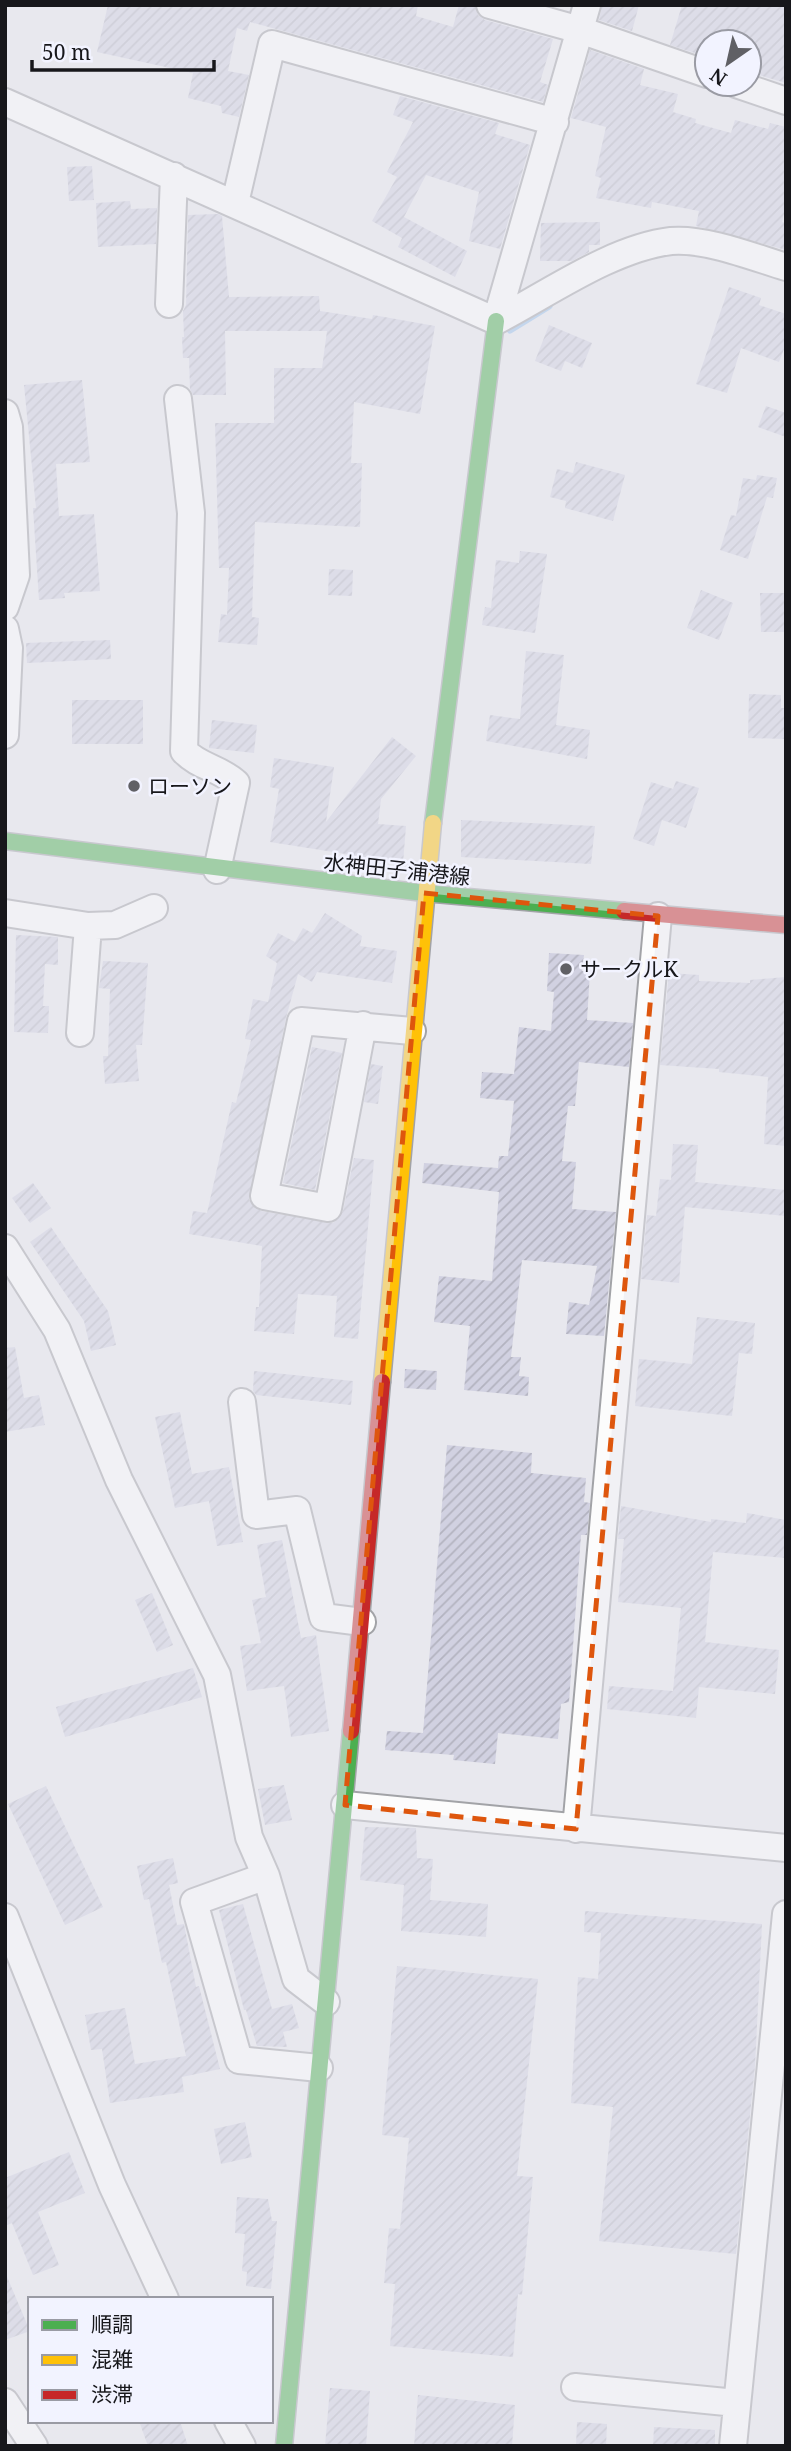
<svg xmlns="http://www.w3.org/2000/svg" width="791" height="2451" font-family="'Noto Serif','Noto Sans JP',serif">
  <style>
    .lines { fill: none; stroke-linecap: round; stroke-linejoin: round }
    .stream { stroke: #99c2ea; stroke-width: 7 }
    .building { fill: url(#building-hatch) }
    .street-casing { stroke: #a2a3a7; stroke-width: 30 }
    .fast-casing { stroke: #a2a3a7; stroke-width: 19 }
    .slow-casing { stroke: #a2a3a7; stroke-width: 19 }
    .jam-casing { stroke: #a2a3a7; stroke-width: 19 }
    .street { stroke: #fcfcfc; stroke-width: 26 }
    .fast { stroke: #4caf50; stroke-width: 16 }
    .slow { stroke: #ffc107; stroke-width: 16 }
    .jam { stroke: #c62828; stroke-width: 16 }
    .marked { fill: none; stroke: #de560d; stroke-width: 5; stroke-dasharray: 14 9; stroke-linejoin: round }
    .poi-dot { fill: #606065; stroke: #f2f3ff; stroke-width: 2.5 }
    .labels { text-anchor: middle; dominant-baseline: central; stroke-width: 5; stroke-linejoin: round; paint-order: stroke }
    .poi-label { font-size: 21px; fill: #17171b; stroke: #f2f3ff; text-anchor: start }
    .street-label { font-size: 21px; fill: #17171b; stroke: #f2f3ff }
  </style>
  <defs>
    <pattern id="building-hatch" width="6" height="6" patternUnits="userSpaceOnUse" patternTransform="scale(1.75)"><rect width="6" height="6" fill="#d1d1e1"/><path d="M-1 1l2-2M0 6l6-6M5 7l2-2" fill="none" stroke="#b3b3c0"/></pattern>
  </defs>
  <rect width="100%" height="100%" fill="#e8e8ee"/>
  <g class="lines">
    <path class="stream" d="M510,330L549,306"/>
  </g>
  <path class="building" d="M108,5H418L416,16L453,27L459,5H475L478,15L485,20L553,39L540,82L548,85L543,102L250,22L247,31L237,28L228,71L249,75L239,117L222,113L221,106L188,98L193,73L97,52Z
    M602,5H639L632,31L599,20Z
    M682,5H786V83L752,73L756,61L749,58V42H707V57L670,45Z
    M590,50L644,69L640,85L678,94L673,112L696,119L695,123L731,133L735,120L768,129L770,123L786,127V206L782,222L786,223V250L696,226L699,211L652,202L651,208L596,198L601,178L595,176L606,127L571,118Z
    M400,96L499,123L495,134L530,145L500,249L469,241L479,192L426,175L404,217L467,251L455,277L398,247L402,238L372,221L397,177L387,172L413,122L393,115Z
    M92,166L94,200L69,201L67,167Z
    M130,201L131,209L157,208L156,244L98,247L96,203Z
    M218,214L222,216L229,297L319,296L320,311L372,319L373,315L435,326L420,414L354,402L351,463H362L360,527L255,522L252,617L259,618L257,645L218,642L221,614L227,615L229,568H219L215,423H274V368H322L327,331H225L226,395H193L190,389L189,358H183L182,337H184L183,311L186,305L188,215Z
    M600,222V245H589V252L572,261H540L541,223Z
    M729,287L761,298L759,305L786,314V344L779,362L741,348L727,393L696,384Z
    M549,325L592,343L582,368L565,361L561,371L535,361Z
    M82,380L90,462L56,464L59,516L94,514L100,591L64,593L65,598L39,600L33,508H36L24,385Z
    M766,406L786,413V437L758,427Z
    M576,462L625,475L613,521L565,508L566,501L550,497L557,469L573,473Z
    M757,475L777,478L773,498L767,497L748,559L720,550L731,515L736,516L743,478L756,480Z
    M520,551L547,554L535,633L482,625L485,607L491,608L496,560L519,563Z
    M329,569L353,570L352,596L328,595Z
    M701,590L733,603L719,640L687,628Z
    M760,593H786V632H761Z
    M110,640L111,659L27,663L26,643Z
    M526,651L564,655L556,725L590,730L587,759L486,741L490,715L520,719Z
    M749,694L781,695V708H786V739L748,738Z
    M72,700H143V744H72Z
    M212,720L257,725L254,753L209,748Z
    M392,737L416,756L381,799L378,824L406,826L403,863L270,842L279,789L270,787L274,758L334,767L326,822Z
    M676,781L699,788L686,828L662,820L654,846L633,839L651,782L673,789Z
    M461,820L595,826L591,864L461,857Z
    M325,913L362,936L360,946L397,951L392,983L317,972L312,982L298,974L286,1018L249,1200L261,1211L333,1223L343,1211L354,1158L374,1160L358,1339L334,1337L337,1296L298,1294L294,1334L254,1331L256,1307H259L262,1246L189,1234L193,1211L207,1213L232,1102L236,1103L251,1040L245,1039L253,999L268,1002L277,963L266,956L278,933L295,942L303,928L312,933Z
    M16,935L58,937V965L45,964L43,1006H49L48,1033L14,1032Z
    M549,953L584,955L582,971L590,972L587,1020L633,1023L629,1067L579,1062L575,1106H568L562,1161L576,1162L572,1209L616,1212L604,1336L566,1334L569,1302L589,1305L597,1266L522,1260L511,1357H521L519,1376L529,1377L528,1396L464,1390L470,1326L434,1322L439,1276L492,1281L499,1192L422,1183L424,1163L498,1168L499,1156H508L514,1101L480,1098L482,1072L514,1074L519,1027L551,1031L554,992L547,991Z
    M103,961L148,963L142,1045H136L139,1081L105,1084L103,1056H108L110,989L99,988Z
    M669,973L699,975V981L750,983V980L786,977V1146L764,1144L768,1077L719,1072V1069L660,1065Z
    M312,1047L342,1053L315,1190L283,1183Z
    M371,1064L383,1066L378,1104L364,1102Z
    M673,1144L698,1145L695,1182L786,1190V1216L685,1207L679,1283L641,1279L647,1215L656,1216L660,1179L671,1180Z
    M33,1183L51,1208L30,1223L12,1198Z
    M51,1227L108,1311L116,1345L91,1351L84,1321L30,1242Z
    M697,1317L755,1323L752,1354L739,1353L732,1416L635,1406L639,1359L692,1364Z
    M15,1347L24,1398L39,1395L45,1425L5,1432V1348Z
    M405,1369L437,1371L436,1390L404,1388Z
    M254,1371L353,1381L351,1405L256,1395L253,1391Z
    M180,1412L192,1474L229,1467L243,1542L217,1546L209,1501L175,1508L155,1417Z
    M447,1445L532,1453L531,1473L586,1478L584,1502L590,1503L587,1535H581L569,1702L561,1704L558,1739L498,1733L495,1764L453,1760L454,1755L385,1750L387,1731L423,1733Z
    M621,1506L711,1522V1519L746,1523L747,1513L786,1520V1558L713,1552L705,1642L779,1650L775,1694L699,1687L696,1718L607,1709L609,1686L673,1691L681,1608L618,1602L624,1539H618Z
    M282,1540L301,1638L316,1635L329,1731L291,1737L284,1686L247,1691L240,1646L261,1643L252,1600L266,1597L257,1545Z
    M152,1593L173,1645L157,1652L135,1600Z
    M193,1668L202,1697L65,1737L56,1707Z
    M284,1785L292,1820L265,1825L258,1789Z
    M46,1786L103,1907L65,1925L8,1804Z
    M365,1827L416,1828L417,1858L433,1859L430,1900L488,1904L486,1937L401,1931L404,1885L360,1880Z
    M173,1858L178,1883L169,1885L177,1925L184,1924L196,1987L199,1986L220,2069L182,2077L184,2092L110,2103L102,2049L91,2050L85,2015L125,2008L135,2064L186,2056L166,1962L162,1963L149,1899L144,1900L137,1866Z
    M243,1904L272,2009L292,2004L299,2028L283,2032L287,2047L257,2046L246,2010H244L219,1910Z
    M585,1911L762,1924L755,2066L736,2254L599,2241L613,2107L571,2103L578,1977L598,1979L601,1933L584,1932Z
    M397,1966L538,1979L517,2176L533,2177L522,2295L518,2294L513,2357L390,2346L395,2284L384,2283L389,2228L400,2229L409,2138L382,2135Z
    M245,2122L252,2157L221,2164L214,2129Z
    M69,2152L85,2193L38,2212L59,2265L33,2275L12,2223L5,2226V2178Z
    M237,2197L268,2199L272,2221H277L271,2289L246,2286L247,2272L242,2271L245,2234L235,2233Z
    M5,2272L30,2331L5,2340Z
    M330,2388L370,2391L366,2446H325Z
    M418,2395L515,2405L512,2446H414Z
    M139,2421H180L188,2446H148Z
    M577,2422L607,2424L606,2446H576Z
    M654,2427L715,2430V2446H653Z"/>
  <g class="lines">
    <defs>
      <path id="street" d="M490,5L580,30L707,74
        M736,84L786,101
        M5,102L496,321
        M235,203L272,44L555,122
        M169,304L174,176
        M496,321L587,5
        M496,321C548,294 612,248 671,241C706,238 753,257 786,267
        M178,399L191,513L184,751C199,767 220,768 236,783L217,870
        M5,413L9,427L16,575L5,607
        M5,629L9,648L5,735
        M5,913L88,926L115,925L154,908
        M363,1025L328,1208L264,1196L301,1021L412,1031
        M80,1033L88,926
        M5,1248L57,1330L119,1480L217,1675L249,1837L266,1876L296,1979L326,2002
        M242,1402L256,1515L297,1510L323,1617L362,1622
        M345,1805L786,1848
        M576,1829L658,916
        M266,1876L194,1902L239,2060L319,2068
        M5,1917L112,2185L165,2299
        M575,2387L736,2403
        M5,2402L34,2446
        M228,2421L242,2446
        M733,2446L786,1914"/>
      <path id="fast" d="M433,823L496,321
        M5,841L424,893L624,911
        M284,2446L351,1731"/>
      <path id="slow" d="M382,1382L433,823"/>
      <path id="jam" d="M624,911L786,925
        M351,1731L382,1382"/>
    </defs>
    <use href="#street" class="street-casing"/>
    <use href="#fast" class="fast-casing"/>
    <use href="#slow" class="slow-casing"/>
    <use href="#jam" class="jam-casing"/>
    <use href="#street" class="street"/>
    <use href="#fast" class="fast"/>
    <use href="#slow" class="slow"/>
    <use href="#jam" class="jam"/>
  </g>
  <path d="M0 0H791V2451H0ZM424,893L658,916L576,1829L345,1805Z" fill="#e8e8ee" fill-opacity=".55" fill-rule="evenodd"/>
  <path class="marked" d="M424,893L658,916L576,1829L345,1805Z"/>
  <g class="poi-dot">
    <circle cx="134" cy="786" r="7"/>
    <circle cx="566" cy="969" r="7"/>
  </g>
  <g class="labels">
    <g class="poi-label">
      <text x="148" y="786">ローソン</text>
      <text x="580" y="969">サークルK</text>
    </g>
    <g class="street-label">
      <text transform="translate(397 869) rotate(6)">水神田子浦港線</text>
    </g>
  </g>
  <rect width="791" height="2451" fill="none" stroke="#17171b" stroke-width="14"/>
  <rect x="28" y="2297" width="245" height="126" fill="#f2f3ff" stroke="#9a9ba4" stroke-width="2"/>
  <rect x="42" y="2320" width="35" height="10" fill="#4caf50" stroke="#9a9ba4" stroke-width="2"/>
  <text x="91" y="2332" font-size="21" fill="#17171b">順調</text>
  <rect x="42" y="2355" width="35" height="10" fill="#ffc107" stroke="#9a9ba4" stroke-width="2"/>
  <text x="91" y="2367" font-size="21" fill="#17171b">混雑</text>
  <rect x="42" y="2390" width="35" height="10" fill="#c62828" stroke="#9a9ba4" stroke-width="2"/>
  <text x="91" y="2402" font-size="21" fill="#17171b">渋滞</text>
  <g transform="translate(728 63) rotate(214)"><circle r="33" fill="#f2f3ff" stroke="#9a9ba4" stroke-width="2"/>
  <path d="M0-5L12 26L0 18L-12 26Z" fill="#606065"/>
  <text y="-10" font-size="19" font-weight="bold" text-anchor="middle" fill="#17171b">N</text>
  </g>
  <path d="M32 60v10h182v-10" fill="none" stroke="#17171b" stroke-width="3.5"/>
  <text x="42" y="60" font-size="21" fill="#17171b" stroke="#f2f3ff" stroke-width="5" paint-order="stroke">50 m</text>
</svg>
